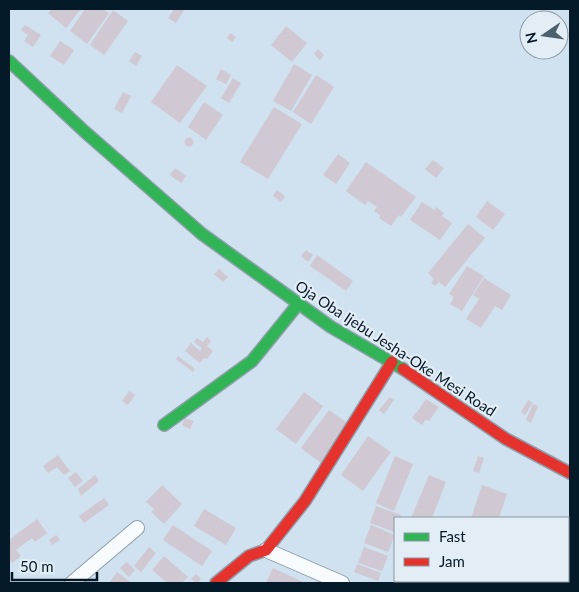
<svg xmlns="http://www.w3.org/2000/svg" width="579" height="592" font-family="Lato,sans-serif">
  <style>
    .building { fill: #d0c8d2 }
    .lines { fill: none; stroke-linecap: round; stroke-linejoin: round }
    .street-casing { stroke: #8d9fab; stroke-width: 16 }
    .fast-casing { stroke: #8d9fab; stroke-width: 14 }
    .jam-casing { stroke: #8d9fab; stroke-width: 14 }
    .street { stroke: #f8fbfd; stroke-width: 14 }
    .fast { stroke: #30b455; stroke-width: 11 }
    .jam { stroke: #e5322d; stroke-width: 11 }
    .labels { text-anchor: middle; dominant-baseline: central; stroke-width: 4.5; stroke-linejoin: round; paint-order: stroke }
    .street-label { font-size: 15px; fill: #051a29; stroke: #e3edf6 }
  </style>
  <rect width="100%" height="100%" fill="#d0e2ef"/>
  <path class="building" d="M52,9H81L66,28L48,13Z
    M85,9H103L109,13L87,44L70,31Z
    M174,9H185L176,23L168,18Z
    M113,10L128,21L104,55L90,45Z
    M25,25L41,35L33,47L24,41L28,35L21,30Z
    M286,26L307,43L292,62L271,45Z
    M230,33L236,37L232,42L227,38Z
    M60,41L74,50L64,65L50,56Z
    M318,49L324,55L320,60L314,54Z
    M135,52L142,56L136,66L129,61Z
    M294,64L312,75L291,111L273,101Z
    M177,65L207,86L180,123L151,102Z
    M221,69L231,75L226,84L216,79Z
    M316,75L334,87L311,124L293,112Z
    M233,78L241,83L229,103L221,98Z
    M123,92L131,96L122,113L114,109Z
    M204,102L223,115L206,140L188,127Z
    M274,107L302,124L268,179L240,162Z
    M184.5 142a4.5 4.5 0 1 1 9 0a4.5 4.5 0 1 1-9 0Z
    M338,154L350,163L336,184L323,175Z
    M433,160L444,168L436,178L425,169Z
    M366,162L416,197L401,217L399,215L391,226L379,218L380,215L374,211L377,207L368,201L365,205L346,191Z
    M175,168L186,176L181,183L170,175Z
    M277,190L285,196L281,202L273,196Z
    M487,201L505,214L493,230L476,217Z
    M422,202L434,210L436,207L444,213L442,216L452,223L440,240L410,220Z
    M468,224L485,238L445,287L439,282L435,286L431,283L434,279L428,273Z
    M306,250L313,255L308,262L301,256Z
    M317,255L353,281L346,291L310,266Z
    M467,266L484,276L462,311L450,304L454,297L449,294Z
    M219,269L228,277L223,282L214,274Z
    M484,278L511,295L502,310L495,306L481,328L466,319L479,299L473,295Z
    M207,337L211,341L207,346L213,351L207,359L204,358L200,363L185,351L191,343L200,351L202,348L194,342L197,338L203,342Z
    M178,356L195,369L193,372L176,359Z
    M129,391L135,395L128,405L122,401Z
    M304,392L323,406L296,444L276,429Z
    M390,397L394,400L384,414L379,410Z
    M426,399L439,407L429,421L426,419L422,425L412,418L416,412L422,415L417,412Z
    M528,400L533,403L525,415L521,412Z
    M533,404L538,406L531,423L526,420Z
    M329,410L349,424L321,463L301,448Z
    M185,418L194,421L190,429L182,425Z
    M368,436L391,452L363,491L341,475Z
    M58,455L70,471L64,475L57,467L48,473L43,466Z
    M395,456L413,464L394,511L376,503Z
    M478,456L484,458L479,473L473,471Z
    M76,472L83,481L75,487L68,478Z
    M95,475L99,481L81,496L78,489Z
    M429,475L446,482L432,518H411Z
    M162,485L182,504L164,524L151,512L154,509L146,502Z
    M482,485L507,494L499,518H471Z
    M104,498L109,505L84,523L79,516Z
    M376,506L401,515L400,518H395V532L370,523Z
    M204,509L236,528L226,545L194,526Z
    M37,519L47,533L35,542L32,538L16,550L21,556L12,563L9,559V540Z
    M173,525L212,551L202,566L163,540Z
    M371,525L395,535L388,552L364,543Z
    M56,535L60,540L52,545L49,540Z
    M149,547L156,553L141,572L134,566Z
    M364,547L388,556L382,571L358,563Z
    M164,556L188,577L182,583H167L152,570Z
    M570,558V579L568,578Z
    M127,562L135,570L129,577L120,568Z
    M357,564L381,573L378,581L354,572Z
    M273,568L305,583H266Z
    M117,572L132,583H109Z
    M196,574L201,579L197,583L191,579Z
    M450,581H478L477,583H449Z
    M546,581H568L570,583H546Z"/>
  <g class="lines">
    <defs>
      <path id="street" d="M266,550L342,583
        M72,583L137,528"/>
      <path id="fast" d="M9,61L85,132L202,234L331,327L403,369
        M164,425L252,361L299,303"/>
      <path id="jam" d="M403,369L506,439L570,473
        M216,583L249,556L266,550L305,501L392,362"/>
    </defs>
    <use href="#street" class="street-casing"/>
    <use href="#fast" class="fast-casing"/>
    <use href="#jam" class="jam-casing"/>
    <use href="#street" class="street"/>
    <use href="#fast" class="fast"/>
    <use href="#jam" class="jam"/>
  </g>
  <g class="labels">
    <g class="street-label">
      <text transform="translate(396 348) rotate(33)">Oja Oba Ijebu Jesha-Oke Mesi Road</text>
    </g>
  </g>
  <rect width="579" height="592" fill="none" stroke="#051a29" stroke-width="20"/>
  <rect x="394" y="517" width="175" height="65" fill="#e3edf6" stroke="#8a99a4"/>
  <rect x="404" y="533" width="25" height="8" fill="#30b455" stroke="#8a99a4"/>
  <text x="439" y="542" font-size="15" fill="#051a29">Fast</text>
  <rect x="404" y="558" width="25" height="8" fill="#e5322d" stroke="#8a99a4"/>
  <text x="439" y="567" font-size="15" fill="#051a29">Jam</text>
  <g transform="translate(544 35) rotate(257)"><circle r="24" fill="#e3edf6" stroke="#8a99a4"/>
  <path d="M0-4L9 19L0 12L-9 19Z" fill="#4c606e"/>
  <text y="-8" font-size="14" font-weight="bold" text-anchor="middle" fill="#051a29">N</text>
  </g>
  <path d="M12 572v8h85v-8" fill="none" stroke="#051a29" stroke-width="2.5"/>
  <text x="20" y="572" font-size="15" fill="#051a29" stroke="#e3edf6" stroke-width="4" paint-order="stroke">50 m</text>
</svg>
